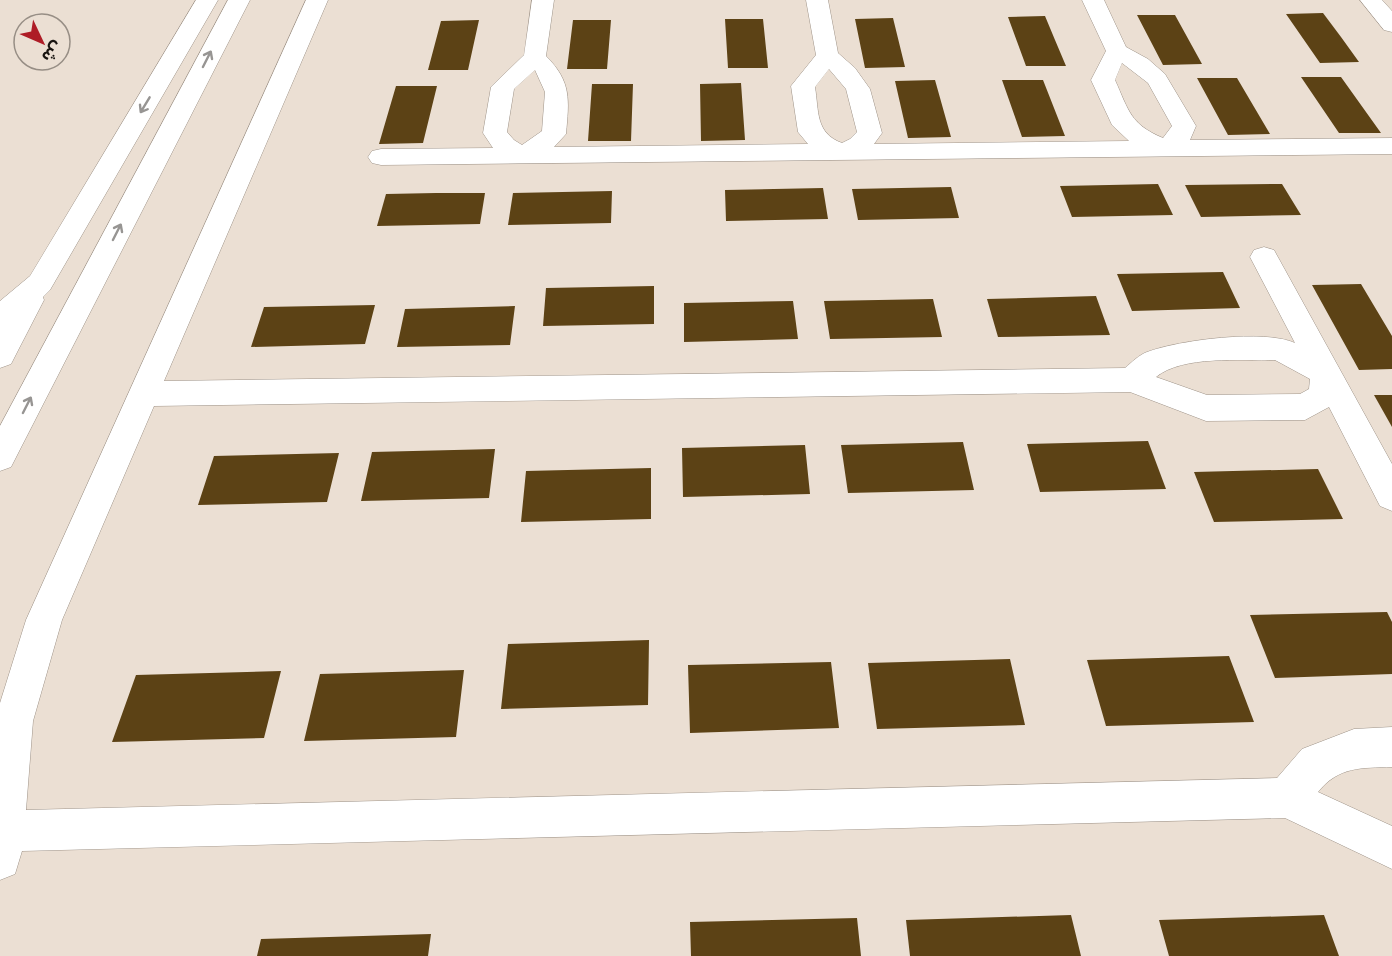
<svg xmlns="http://www.w3.org/2000/svg" width="1392" height="956" font-family="Poppins,'Noto Sans Arabic',sans-serif">
  <style>
    .building { fill: #5c4215 }
    .lines { fill: none; stroke-linecap: round; stroke-linejoin: round }
    .minor-casing { stroke: #9e9388; stroke-width: 1 }
    .major-casing { stroke: #9e9388; stroke-width: 1 }
    .minor { fill: #fff; fill-rule: evenodd }
    .major { fill: #fff; fill-rule: evenodd }
    .oneway { stroke: #979593 }
  </style>
  <rect width="100%" height="100%" fill="#ebdfd3"/>
  <path class="building" d="M1323,13L1341,37L1359,62L1320,63L1286,14Z
    M1137,15H1175L1202,64L1163,65Z
    M1045,16L1055,40L1066,66H1026L1008,17Z
    M893,18L905,67L865,68L855,19Z
    M725,19H763L768,68H728Z
    M479,20L468,70H428L441,21Z
    M573,20H611L607,69H567Z
    M1301,77H1341L1381,133H1339Z
    M1197,78H1237L1270,134L1228,135Z
    M935,80L951,137L908,138L895,81Z
    M1002,80H1043L1065,136L1022,137Z
    M741,83L745,140L701,141L700,84Z
    M592,84H633L631,141H588Z
    M396,86H437L423,143L379,144Z
    M1158,184L1173,215L1072,217L1060,186Z
    M1282,184L1301,215L1201,217L1185,185Z
    M951,187L959,218L858,220L852,189Z
    M823,188L828,219L726,221L725,190Z
    M612,191L611,223L508,225L513,193Z
    M436,193H485L480,224L377,226L386,194Z
    M1223,272L1240,308L1132,311L1117,274Z
    M1361,284L1392,336V369L1359,370L1312,285Z
    M654,286V324L543,326L546,288Z
    M1096,296L1110,335L998,337L987,299Z
    M933,299L942,337L830,339L824,301Z
    M793,301L798,339L684,342V303Z
    M375,305L365,344L251,347L264,307Z
    M515,306L510,345L397,347L405,309Z
    M1374,395H1392V427Z
    M1148,441L1166,489L1040,492L1027,444Z
    M963,442L974,490L848,493L841,445Z
    M805,445L810,494L683,497L682,448Z
    M495,449L489,498L361,501L372,452Z
    M339,453L327,502L198,505L214,456Z
    M651,468V519L521,522L526,471Z
    M1318,469L1343,519L1214,522L1194,472Z
    M1387,612L1392,622V674L1275,678L1250,615Z
    M649,640L648,705L501,709L508,644Z
    M1229,656L1254,722L1106,726L1087,660Z
    M1010,659L1025,725L877,729L868,663Z
    M831,662L839,728L690,733L688,665Z
    M464,670L456,737L304,741L320,674Z
    M281,671L264,738L112,742L136,675Z
    M1071,915L1081,956H910L906,920Z
    M1324,915L1339,956H1169L1159,920Z
    M857,918L861,956H691L690,922Z
    M431,934L428,956H257L261,939Z"/>
  <g class="lines">
    <defs>
      <path id="minor" d="M306,0H328L164,381L1125,368C1132,362 1139,355 1147,352C1179,340 1265,329 1295,343L1250,257L1254,250L1264,247L1274,250L1392,464V511L1380,506L1329,407L1305,420L1206,421L1130,392L154,406L62,620L33,721L26,810L1277,778L1302,749L1354,729L1392,727V767C1362,768 1339,766 1318,792L1392,826V869L1285,818L22,851L15,874L0,880V703L26,620ZM1275,360L1310,379L1309,389L1300,394L1207,395L1156,377C1183,355 1241,361 1275,360Z
        M532,0H554L546,56C572,82 569,100 566,134L554,147L808,144L798,132L791,86L816,55L806,0H828L838,53L855,68L870,89L882,133L874,144L1129,141L1112,125L1091,80L1106,51L1082,0H1104L1126,47L1148,59L1165,74L1196,126L1190,140L1392,138V154L381,165L372,163L368,157L372,151L381,149L493,148L483,133L491,87L524,55ZM1122,63L1148,83L1172,126L1163,138C1130,124 1129,111 1115,80ZM829,69L846,89L857,132L850,139L842,143C815,133 819,111 815,87ZM535,70L545,92L542,131L522,145L514,140L507,132L514,89Z
        M1360,0H1382L1392,11V32L1384,30Z"/>
      <path id="major" d="M196,0H218L50,290L43,297L44,300L11,364L0,368V301L30,276Z
        M228,0H250L11,467L0,471V426Z"/>
    </defs>
    <use href="#minor" class="minor-casing"/>
    <use href="#major" class="major-casing"/>
    <use href="#minor" class="minor"/>
    <use href="#major" class="major"/>
  </g>
  <defs><path id="oneway-shaft" d="M-6 0H5M1.5-3L5.5 0L1.5 3" fill="none" stroke-width="1.6" stroke-linecap="round" stroke-linejoin="round" transform="scale(1.5)"/></defs>
  <g class="oneway">
    <use href="#oneway-shaft" transform="translate(207 59) rotate(-63)"/>
    <use href="#oneway-shaft" transform="translate(145 105) rotate(121)"/>
    <use href="#oneway-shaft" transform="translate(117 232) rotate(-63)"/>
    <use href="#oneway-shaft" transform="translate(27 405) rotate(-63)"/>
  </g>
  <g transform="translate(42 42) rotate(134)"><circle r="28" fill="#ebdfd3" stroke="#978e85" stroke-width="1.5"/>
  <path d="M0-4.5L10 22L0 15L-10 22Z" fill="#ae1c26"/>
  <text y="-9" font-size="16" font-weight="bold" text-anchor="middle" fill="#181410">ش</text>
  </g>
</svg>
